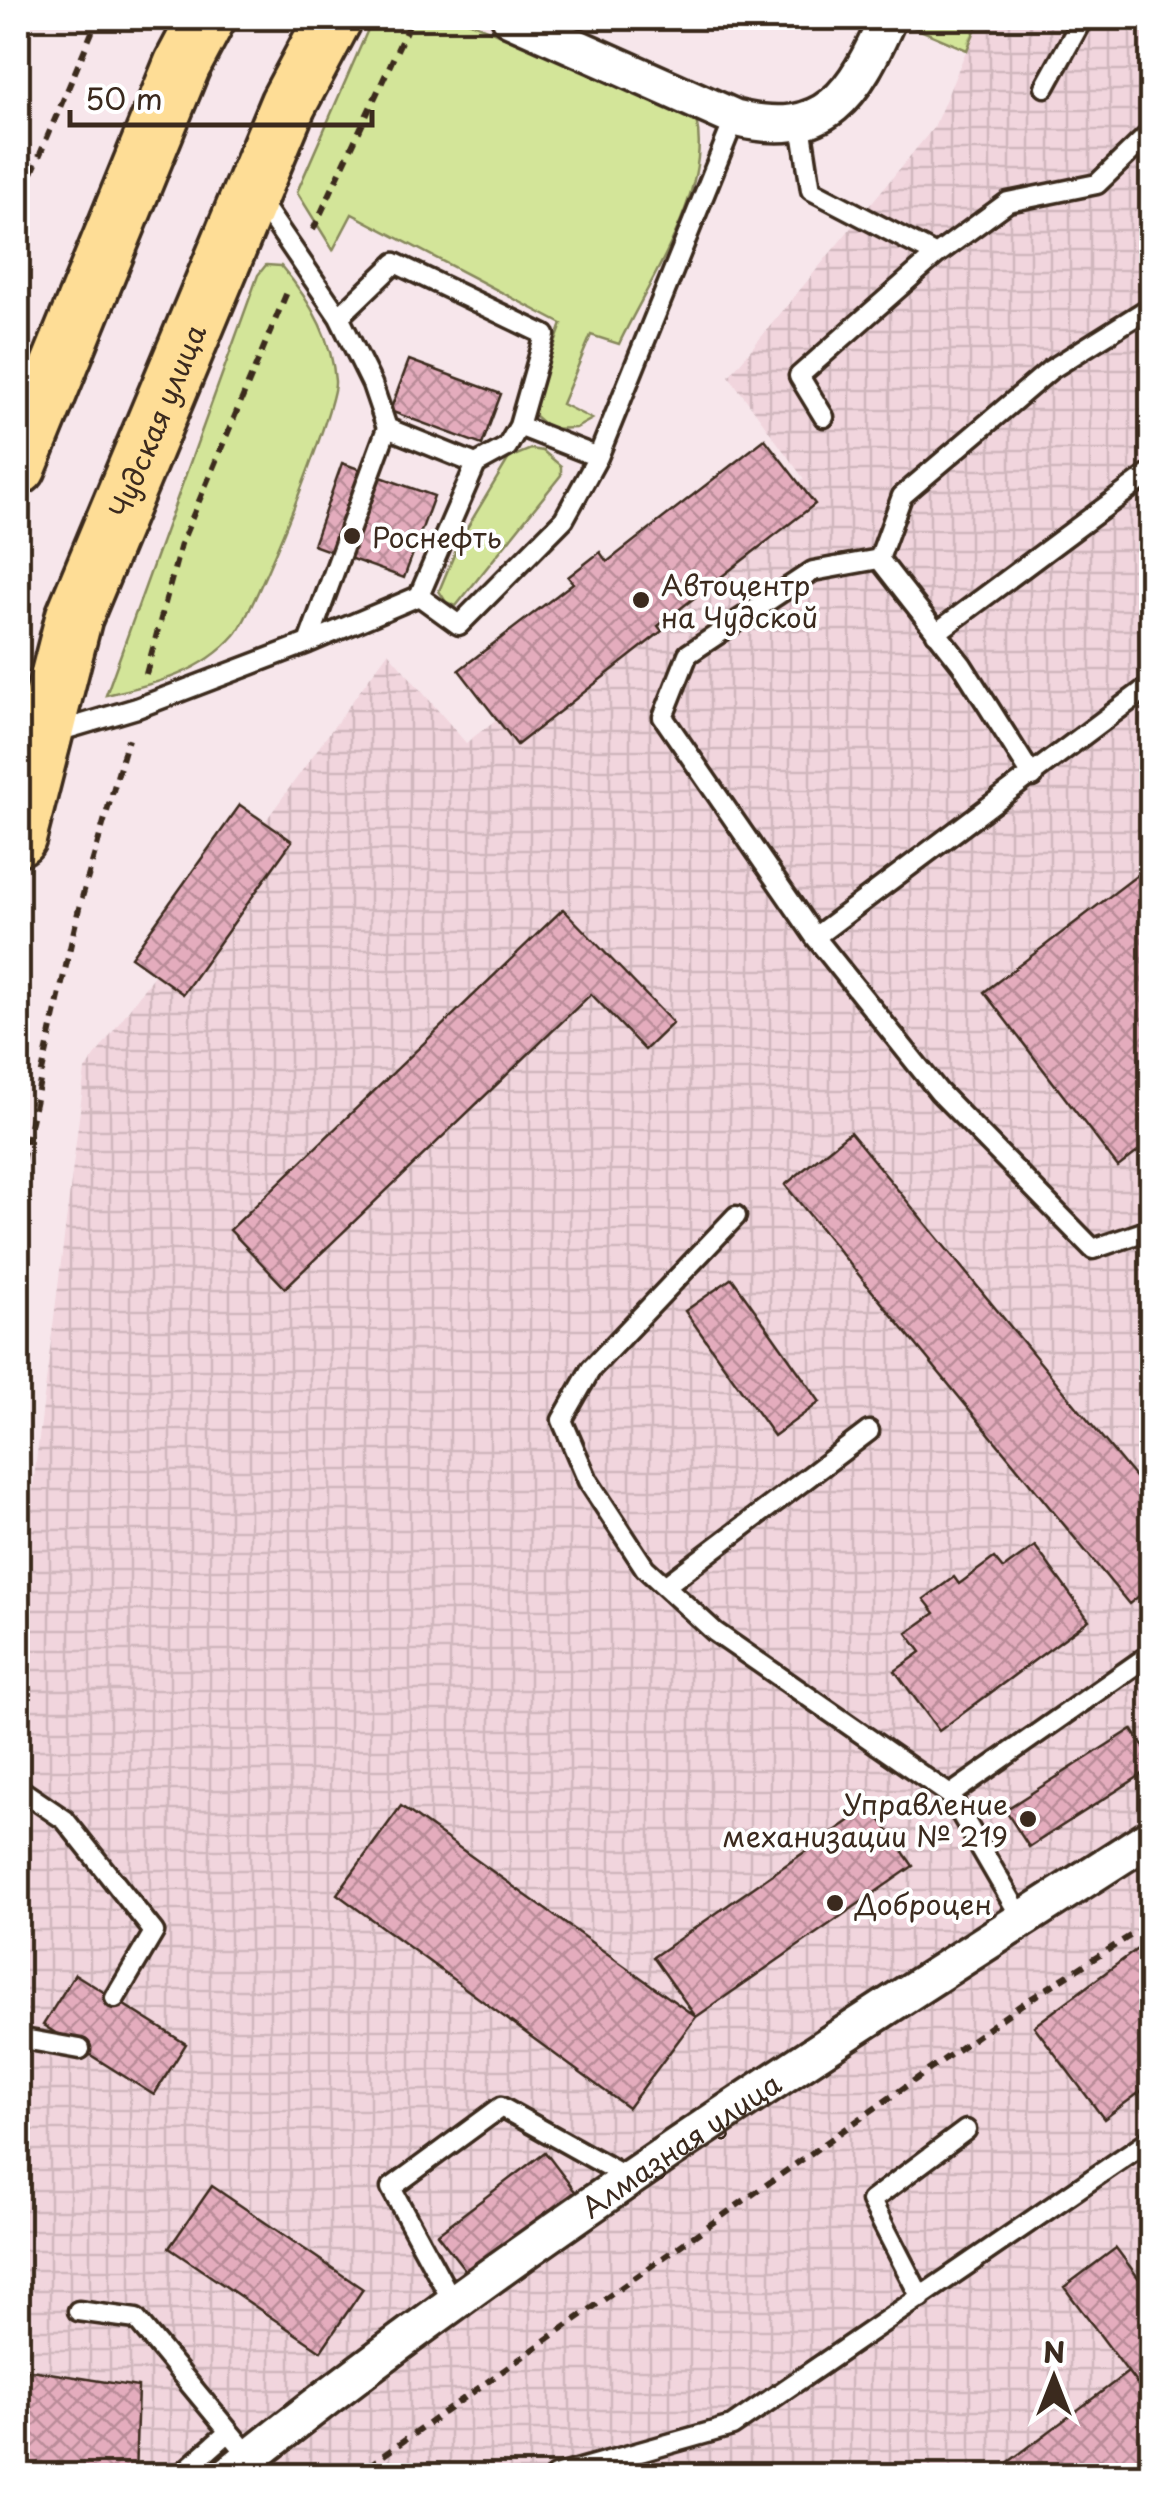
<svg xmlns="http://www.w3.org/2000/svg" width="1169" height="2493" font-family="'Playpen Sans',sans-serif">
  <style>
    .industrial { fill: url(#industrial-grid) }
    .grass { fill: #d3e599; stroke: #87885c; stroke-width: 2.5 }
    .forest { fill: url(#forest-firs); stroke: #87885c; stroke-width: 2.5 }
    .building { fill: url(#building-cross-hatch); stroke: #3b2a1e; stroke-width: 2.5 }
    .lines { fill: none; stroke-linecap: round; stroke-linejoin: round }
    .service-casing { stroke: #3b2a1e; stroke-width: 25 }
    .minor-casing { stroke: #3b2a1e; stroke-width: 42 }
    .trunk-casing { stroke: #3b2a1e; stroke-width: 62 }
    .path { stroke: #3b2a1e; stroke-width: 6; stroke-dasharray: 10 8; stroke-linecap: butt }
    .service { stroke: #fff; stroke-width: 18 }
    .minor { stroke: #fff; stroke-width: 35 }
    .trunk { stroke: #fedd96; stroke-width: 55 }
    .poi-dot { fill: #3b2a1e; stroke: #fff; stroke-width: 4 }
    .labels { text-anchor: middle; dominant-baseline: central; stroke-width: 8; stroke-linejoin: round; paint-order: stroke }
    .street-label { font-size: 28px; fill: #3b2a1e; stroke: #fff }
    .poi-label { font-size: 28px; fill: #3b2a1e; stroke: #fff; text-anchor: start }
  </style>
  <defs>
    <pattern id="industrial-grid" width="8" height="8" patternUnits="userSpaceOnUse" patternTransform="scale(2.5)"><rect width="8" height="8" fill="#f1d5dd"/><path d="M0 4h8M4 0v8" fill="none" stroke="#d0b7bd"/></pattern>
    <pattern id="forest-firs" width="22" height="20" patternUnits="userSpaceOnUse" patternTransform="scale(2.5)"><rect width="22" height="20" fill="#d3e599"/><path d="M5 1l3.5 6h-7zM16 11l3.5 6h-7z" fill="#b6c583"/></pattern>
    <pattern id="building-cross-hatch" width="8" height="8" patternUnits="userSpaceOnUse" patternTransform="scale(2.5)"><rect width="8" height="8" fill="#e4acbd"/><path d="M0 0l8 8M0 8l8-8" fill="none" stroke="#ba8c99"/></pattern>
  </defs>
  <rect width="100%" height="100%" fill="#f7e6eb"/>
  <filter id="ink" filterUnits="userSpaceOnUse"><feTurbulence type="fractalNoise" baseFrequency=".01" numOctaves="2"/><feDisplacementMap in="SourceGraphic" scale="20" xChannelSelector="R" yChannelSelector="G"/><feConvolveMatrix kernelMatrix="1 2 1 2 8 2 1 2 1" color-interpolation-filters="sRGB"/></filter>
  <g filter="url(#ink)">
    <path class="industrial" d="M980,18H1151V2475L18,2476V1606L85,1070L388,652L466,743L804,479L729,376L934,127Z"/>
    <path class="grass" d="M373,18H461L696,119C713,188 649,281 619,344L591,335L562,404L592,419L576,428L550,429L535,416L534,402L562,324L352,214L333,250L297,192Z
      M266,265L281,266C309,299 332,338 335,381C337,407 254,613 235,635C201,674 154,684 106,695L258,275Z
      M531,449L543,451L561,466V475L456,606L446,602L439,591L461,538L509,458Z"/>
    <path class="forest" d="M901,18H980L967,50L899,21Z"/>
    <path class="building" d="M409,360L501,394L482,445L390,411Z
      M765,439L815,504L658,626L662,631L517,745L459,670L573,583L568,577L600,552L607,562Z
      M342,463L434,496L404,578L313,545Z
      M240,805L292,841L183,994L131,957Z
      M1152,864V1141L1118,1167L984,992Z
      M563,909L673,1023L645,1050L591,994L285,1288L230,1230Z
      M850,1132L1152,1498V1586L1129,1604L785,1185Z
      M732,1278L820,1402L774,1436L685,1311Z
      M1035,1546L1089,1620L939,1731L895,1671L921,1652L907,1633L935,1613L924,1599L954,1577L959,1584L994,1558L1003,1569Z
      M1132,1729L1152,1759V1768L1029,1847L1005,1810Z
      M401,1806L696,2017L628,2108L337,1894Z
      M871,1806L913,1866L696,2017L653,1957Z
      M1152,1938V2083L1104,2119L1034,2026Z
      M75,1974L186,2044L154,2095L43,2025Z
      M545,2152L577,2194L470,2276L437,2234Z
      M212,2186L363,2289L321,2351L169,2248Z
      M1116,2248L1152,2296V2404L1064,2287Z
      M18,2368L138,2387L135,2476H18Z
      M1128,2372L1152,2404V2476H990Z"/>
    <g class="lines">
      <defs>
        <path id="service" d="M1045,87L1083,18
          M801,124L811,190L936,255
          M824,417L799,376L936,255L1008,202L1097,184L1152,131
          M519,426L598,457
          M387,428L476,464
          M879,559L902,496L1050,370L1152,306
          M419,596L459,625L564,519L598,457L735,118
          M936,633L1152,472
          M308,643L419,596L476,464L507,447L519,426L545,335L395,263L339,317
          M53,733L137,708L308,643L387,428L372,384L339,317L258,198
          M1033,777L962,665L879,559L813,571L688,654L663,717L815,937L939,1092L1093,1249L1152,1229
          M815,937L1152,684
          M736,1216L591,1369L562,1420L588,1481L645,1568L715,1632L950,1795L1022,1919
          M665,1586L869,1431
          M18,1788L65,1820L154,1932L115,1998
          M950,1795L1152,1653
          M18,2038L80,2049
          M921,2298L871,2201L966,2130
          M454,2304L391,2188L501,2107L632,2180
          M78,2311L136,2319L250,2457
          M179,2476L229,2432
          M555,2476L732,2426L1152,2138"/>
        <g id="minor">
          <path d="M510,18L735,118C827,141 854,94 888,18"/>
          <path id="s1" d="M227,2476C518,2241 837,2038 1152,1836"/>
        </g>
        <g id="trunk">
          <path d="M18,467L182,65L207,18"/>
          <path id="s2" d="M18,837L74,617L288,104L334,18"/>
        </g>
      </defs>
      <use href="#service" class="service-casing"/>
      <use href="#minor" class="minor-casing"/>
      <use href="#trunk" class="trunk-casing"/>
      <path class="path" d="M18,206L98,18
        M313,230L412,18
        M146,674L181,544L287,292
        M18,1179L79,908L128,739
        M354,2476L1021,2005L1152,1922"/>
      <use href="#service" class="service"/>
      <use href="#minor" class="minor"/>
      <use href="#trunk" class="trunk"/>
    </g>
  </g>
  <g class="poi-dot">
    <circle cx="352" cy="536" r="10"/>
    <circle cx="641" cy="600" r="10"/>
    <circle cx="1028" cy="1819" r="10"/>
    <circle cx="835" cy="1903" r="10"/>
  </g>
  <g class="labels">
    <g class="street-label">
      <text stroke="none"><textPath href="#s2" startOffset="440">Чудская улица</textPath></text>
      <text stroke="none"><textPath href="#s1" startOffset="562">Алмазная улица</textPath></text>
    </g>
    <g class="poi-label">
      <text x="372" y="536">Роснефть</text>
      <text x="661" y="584">Автоцентр<tspan x="661" dy="32">на Чудской</tspan></text>
      <text x="1008" y="1803" text-anchor="end">Управление<tspan x="1008" dy="32">механизации № 219</tspan></text>
      <text x="855" y="1903">Доброцен</text>
    </g>
  </g>
  <rect width="1169" height="2493" fill="none" stroke="#fff" stroke-width="60"/>
  <rect x="30" y="30" width="1109" height="2433" fill="none" stroke="#3b2a1e" stroke-width="4" filter="url(#ink)"/>
  <g transform="translate(1054 2378)" stroke="#ffffff" stroke-width="8" paint-order="stroke">
  <path d="M0-8L18 38L0 25L-18 38Z" fill="#3b2a1e"/>
  <text y="-15" font-size="28" font-weight="bold" text-anchor="middle" fill="#3b2a1e">N</text>
  </g>
  <path d="M70 110v15h302v-15" fill="none" stroke="#3b2a1e" stroke-width="5"/>
  <text x="85" y="110" font-size="30" fill="#3b2a1e" stroke="#ffffff" stroke-width="8" paint-order="stroke">50 m</text>
</svg>
